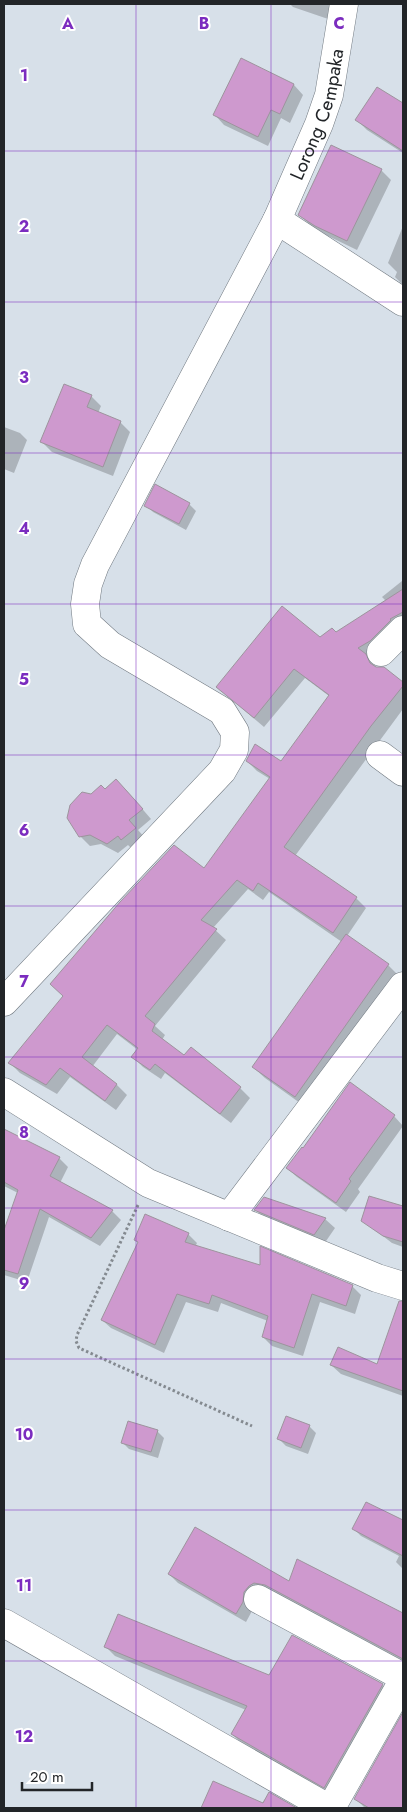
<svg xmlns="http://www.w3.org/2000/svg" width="407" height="1812" font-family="Jost,sans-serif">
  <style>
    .shadow { fill: #0003 }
    .building { fill: #ce99ce; stroke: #9d949d }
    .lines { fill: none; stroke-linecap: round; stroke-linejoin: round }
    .minor-casing { stroke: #727a82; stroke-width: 29 }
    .path { stroke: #848a90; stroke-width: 3; stroke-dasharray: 2.5 2.5; stroke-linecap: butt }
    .minor { stroke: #fff; stroke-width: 28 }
    .grid { fill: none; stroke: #7b2cbf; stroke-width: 1; stroke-opacity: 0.55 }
    .labels { text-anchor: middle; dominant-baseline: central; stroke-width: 4; stroke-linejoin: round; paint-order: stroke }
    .street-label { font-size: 19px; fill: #222528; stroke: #fff }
    .grid-label { font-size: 16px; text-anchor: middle; font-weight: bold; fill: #7b2cbf; stroke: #fff; stroke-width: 4; stroke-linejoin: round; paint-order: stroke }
  </style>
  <rect width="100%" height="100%" fill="#d7e0e9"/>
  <path class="shadow" d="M290,4H336L331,20L293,7Z
    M242,60L294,85L303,95L290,123L281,118L268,146L224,125L215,115Z
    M377,89L403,105V153L367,130L357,120Z
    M381,170L391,180L357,250L326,235L309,224L299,214Z
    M403,226V285L395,277L397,272L388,263Z
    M91,396L101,406L98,413L120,422L130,432L113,476L52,452L42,442Z
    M4,427L20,433L27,440L14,473L4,469Z
    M156,486L189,504L196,511L186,530L153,512L146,505Z
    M402,581L403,583V627L380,651L368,657L377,668H383L403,683V709L295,856L356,898L366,908L347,936L388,965L400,977L307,1108L265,1078L253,1067L342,942L269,892L263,900L248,889L213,928L226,940L155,1026L165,1035L162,1040L185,1057L240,1088L250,1098L231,1123L165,1073L161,1079L143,1067L133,1057L138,1050L117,1034L92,1067L117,1085L127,1095L116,1110L70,1077L57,1094L20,1073L10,1063L204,870L270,779L257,771L247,761L282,762L329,696L305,678L264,727L217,687L320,639L336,633L386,601L382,597Z
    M126,790L151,819L138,830L145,838L132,849L128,845L118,853L101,844L90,846L80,836L91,795Z
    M394,1116L403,1126L358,1189L360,1192L346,1212L297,1177L287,1168L303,1149Z
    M4,1130L59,1158L68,1167L60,1183L112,1211L121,1220L100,1246L49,1217L27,1282L4,1275V1233L18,1193L4,1186Z
    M370,1197L403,1208V1247L392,1243L362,1220Z
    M256,1210L325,1219L335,1228L324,1244L266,1220Z
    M188,1234L197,1243L195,1247L261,1267L352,1286L361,1295L355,1314L320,1302L303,1356L272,1346L263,1337L268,1321L221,1303L218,1312L186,1302L164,1353L111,1328L102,1320L138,1243L136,1240Z
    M394,1319L403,1322V1396L341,1374L331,1365L378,1366Z
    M309,1426L316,1433L308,1454L286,1446L279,1439Z
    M157,1431L164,1438L158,1458L129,1449L122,1442Z
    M367,1503L403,1522V1569L396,1562L399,1556L361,1536L354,1529Z
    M298,1561L403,1614V1663L252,1611L246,1622L178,1583L169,1574L289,1583Z
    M293,1637L383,1685L392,1695L334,1797L242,1744L232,1734L246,1710L115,1656L105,1646L269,1677Z
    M403,1715V1808H365L356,1799Z
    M214,1782L262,1803L269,1794L294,1808H202Z"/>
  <path class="building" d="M241,58L294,84L280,114L271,110L258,137L213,115Z
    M377,87L403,103V151L355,120Z
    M331,145L382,169L347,241L315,226L298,215Z
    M64,384L92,395L87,407L121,421L103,467L40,442Z
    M155,484L190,503L179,524L144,506Z
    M403,589V612L390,619L391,620L370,641L358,648L366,654L370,663L376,667H384L403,682V686L371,726L284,847L357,897L333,933L258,883L253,891L237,880L201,920L217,929L145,1016L155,1024L152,1031L184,1055L191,1047L241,1087L220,1114L155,1064L150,1070L131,1057L138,1048L107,1025L82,1057L117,1084L105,1101L60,1068L46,1085L8,1063L63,996L50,984L120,902L174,845L204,868L270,777L246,761L255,744L281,761L329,695L294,669L254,718L216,687L282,606L320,637L332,628L336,632Z
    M116,779L143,809L129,820L136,828L121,840L118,836L107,844L90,835L79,837L67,818L70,805L82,792L91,794L101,785L105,789Z
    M346,934L389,964L295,1097L252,1067Z
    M350,1082L395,1115L349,1179L351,1181L336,1203L286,1168L302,1147L303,1148Z
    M4,1129L60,1157L50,1176L113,1210L91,1238L40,1209L18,1274L4,1270V1230L18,1190L4,1182Z
    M369,1196L403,1206V1242L383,1236L361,1221Z
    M264,1197L326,1218L314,1235L254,1210Z
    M145,1214L189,1233L185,1242L260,1265V1246L353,1285L346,1306L312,1294L294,1348L262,1337L268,1316L212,1295L209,1304L177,1294L155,1345L101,1320L138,1242L134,1240Z
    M399,1301H403V1391L330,1365L338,1347L377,1364Z
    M286,1416L310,1425L301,1448L277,1439Z
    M128,1421L158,1430L151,1452L121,1443Z
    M366,1502L403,1520V1556L352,1529Z
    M195,1527L289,1581L297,1559L403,1613V1659L265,1585L254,1583L249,1586L244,1592L243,1602L236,1614L168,1574Z
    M118,1614L269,1675L292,1635L383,1684L324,1788L231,1734L247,1706L104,1647Z
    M403,1712V1808H369L354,1799Z
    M213,1781L263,1803L269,1792L297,1808H201Z"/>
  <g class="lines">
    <defs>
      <g id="minor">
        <path d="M277,220L403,302"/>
        <path d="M381,652L403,630"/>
        <path d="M380,755L403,772"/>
        <path id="s1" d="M4,1002L222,771L234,750L235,732L222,711L110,645L87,624L85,604L88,584L95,565L277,220L319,124L329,95L344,4"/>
        <path d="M4,1092L148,1183L377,1278L403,1286"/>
        <path d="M229,1217L403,986"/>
        <path d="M258,1599L403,1677"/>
        <path d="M4,1623L328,1808"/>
        <path d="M331,1808L403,1681"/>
      </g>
    </defs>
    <use href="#minor" class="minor-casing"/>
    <path class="path" d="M138,1205L77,1335L76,1341L79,1348L252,1426"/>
    <use href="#minor" class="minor"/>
  </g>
  <path class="grid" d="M136,4V1808M271,4V1808M4,151H403M4,302H403M4,453H403M4,604H403M4,755H403M4,906H403M4,1057H403M4,1208H403M4,1359H403M4,1510H403M4,1661H403"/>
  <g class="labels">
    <g class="street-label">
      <text stroke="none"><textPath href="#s1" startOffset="1110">Lorong Cempaka</textPath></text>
    </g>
  </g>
  <g class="grid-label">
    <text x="68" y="29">A</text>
    <text x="204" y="29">B</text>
    <text x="339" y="29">C</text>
    <text x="24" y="81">1</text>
    <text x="24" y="232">2</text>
    <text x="24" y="383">3</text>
    <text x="24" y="534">4</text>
    <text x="24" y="685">5</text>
    <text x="24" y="836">6</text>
    <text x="24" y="987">7</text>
    <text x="24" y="1138">8</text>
    <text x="24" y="1289">9</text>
    <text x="24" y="1440">10</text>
    <text x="24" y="1591">11</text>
    <text x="24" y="1742">12</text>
  </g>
  <rect width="407" height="1812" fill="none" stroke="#222528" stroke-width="10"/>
  <path d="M22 1782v8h70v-8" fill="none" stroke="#222528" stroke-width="2.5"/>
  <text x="30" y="1782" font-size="15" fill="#222528" stroke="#ffffff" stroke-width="4" paint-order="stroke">20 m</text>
</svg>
